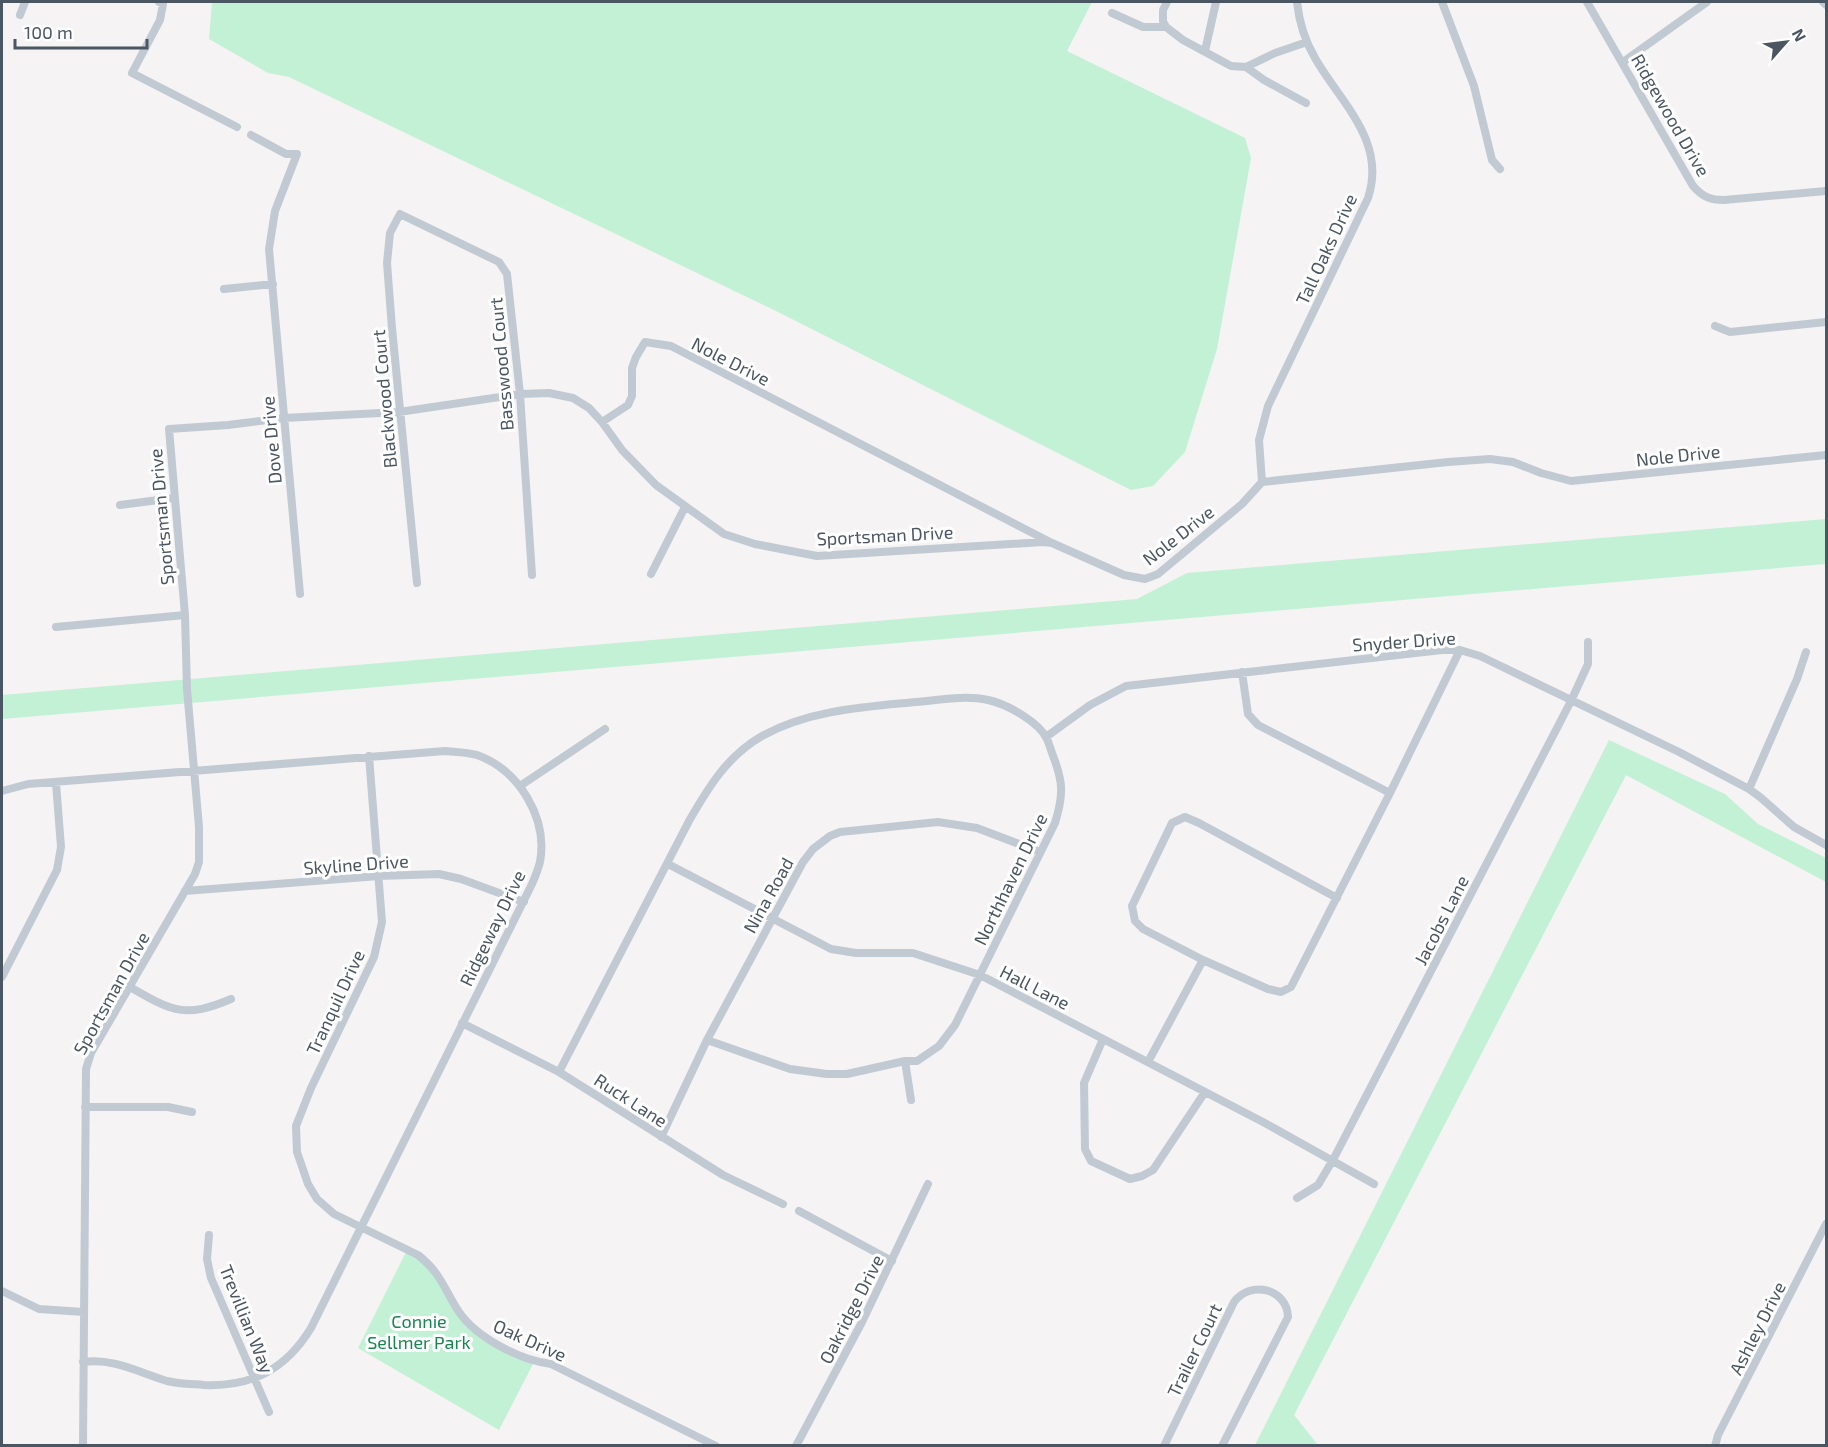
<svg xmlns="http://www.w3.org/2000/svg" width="1828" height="1447" font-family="'Exo 2',sans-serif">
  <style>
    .green { fill: #c3f1d5 }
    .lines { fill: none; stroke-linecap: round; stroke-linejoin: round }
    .minor { stroke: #c1cad2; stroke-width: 8 }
    .labels { text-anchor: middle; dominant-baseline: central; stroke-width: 6; stroke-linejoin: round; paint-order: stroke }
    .street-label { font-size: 18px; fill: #4a5661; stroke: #fff }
    .park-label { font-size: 18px; fill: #17864f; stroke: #fff }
  </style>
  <rect width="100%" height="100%" fill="#f5f3f3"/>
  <path class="green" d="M212,2H1092L1067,51L1245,138L1251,158L1217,349L1185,452L1153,486L1131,490L772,309L289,77L268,73L209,39Z
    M1826,519V564L2,719V695L1137,599L1187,573Z
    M1609,740L1725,794L1758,824L1826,858V882L1626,775L1294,1415L1318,1445H1255Z
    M407,1250L439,1275L459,1312L494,1342L534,1362L499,1430L358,1348Z"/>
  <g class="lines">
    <path class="minor" d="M159,2L163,4L160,20L132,73L237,127
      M1167,2L1163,10V21L1166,27L1183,40L1231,66L1246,67L1275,53L1307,42
      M1442,2L1474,86L1492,160L1500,169
      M1587,2L1693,186C1703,197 1710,200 1724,200L1826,191
      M1823,2L1826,5
      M1112,13L1143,27H1166
      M20,15L25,2
      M1205,51L1216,2
      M1623,62L1707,2
      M1246,67L1264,80L1306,103
      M251,135L286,154H297L275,211L269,249L300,594
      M224,289L273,284
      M1715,326L1730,332L1826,322
      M602,422L628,405L632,396V368L636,357L645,342L671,346L1052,543L1124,575L1145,579L1158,574L1242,504L1262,482L1448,462L1490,459L1513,462L1541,473L1571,481L1826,455
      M1262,482L1259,440L1268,406L1358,219C1361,212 1365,205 1368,198C1387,141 1340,102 1315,58C1305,41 1299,21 1297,2
      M120,505L174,498
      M651,574L685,507
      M417,583L392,328L387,263L390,233L400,214L499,262L507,274L520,394L532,575
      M56,627L185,615
      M1806,652L1797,679L1749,789L1760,797L1794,827L1826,845
      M1242,672L1248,714L1258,725L1390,793
      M1046,737L1090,705L1126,686L1442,650H1460L1480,656L1679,752L1749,789
      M369,756L382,922L374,957L311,1088L296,1126L297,1152L308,1184L317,1199L334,1214L418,1255C441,1273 444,1289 459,1312C477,1338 520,1360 551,1364L716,1446
      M520,786L605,729
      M2,791L28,784L445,751C455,752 467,752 477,755C519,770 548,818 540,862C538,870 535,877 532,884L311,1328C286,1369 252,1387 204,1385C192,1384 179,1384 167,1381C138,1372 114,1358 83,1362
      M668,864L831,949L856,953H913L980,975L1263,1122L1374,1184
      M185,891L379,876L439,874L461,879L524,902
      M1203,960L1143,929L1135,921L1132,906L1172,823L1185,817L1199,823L1337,898
      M2,977L57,870L61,847L56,783
      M130,987C172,1011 184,1019 231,999
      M462,1023L559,1072L723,1175L783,1204
      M1103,1039L1084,1083L1085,1149L1091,1161L1130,1179L1142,1176L1153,1170L1205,1092
      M905,1061L911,1100
      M1148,1062L1203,960L1268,989L1281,992L1291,987L1390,793L1460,650
      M559,1072L689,821C708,788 727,756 762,736C809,710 864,707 916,702C939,700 965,695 988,700C1007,704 1039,722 1047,739C1050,746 1052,754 1055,761C1058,770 1062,781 1061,792C1061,802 1058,813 1055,823L955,1025L939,1046L917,1061H905L847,1074H827L790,1069L707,1040
      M85,1107H168L192,1112
      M661,1137L707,1040L803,862L813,849L830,836L840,832L938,822L977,828L1040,852
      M1297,1198L1318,1185L1334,1158L1571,701L1588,664V642
      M799,1211L892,1261
      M209,1235L207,1259L211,1278L269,1412
      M2,1291L39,1309L84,1312
      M83,1446L86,1069L91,1053L195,874L199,862V827L187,689L185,615L169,429L228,425L284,418L399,412L520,394L549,393L573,398L589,408L602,422L622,450L656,485L724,534L755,544L817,556L1043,542L1052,543
      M796,1446L862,1322L928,1184
      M1164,1446L1234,1302C1250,1280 1287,1288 1288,1317L1222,1446
      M1715,1446L1718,1435L1826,1224"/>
  </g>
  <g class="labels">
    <g class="street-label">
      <text transform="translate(1671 115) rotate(60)">Ridgewood Drive</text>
      <text transform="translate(1326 249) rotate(-65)">Tall Oaks Drive</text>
      <text transform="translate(731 361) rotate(27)">Nole Drive</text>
      <text transform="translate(501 364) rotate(-95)">Basswood Court</text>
      <text transform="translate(384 399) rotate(-95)">Blackwood Court</text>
      <text transform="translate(271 440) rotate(-95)">Dove Drive</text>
      <text transform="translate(1678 455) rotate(-6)">Nole Drive</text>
      <text transform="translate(161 517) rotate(-95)">Sportsman Drive</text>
      <text transform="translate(885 535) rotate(-3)">Sportsman Drive</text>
      <text transform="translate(1178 535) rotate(-38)">Nole Drive</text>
      <text transform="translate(1404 641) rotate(-4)">Snyder Drive</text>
      <text transform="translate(356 864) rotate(-4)">Skyline Drive</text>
      <text transform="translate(1010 879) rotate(-64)">Northhaven Drive</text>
      <text transform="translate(768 895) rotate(-61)">Nina Road</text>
      <text transform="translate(1441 920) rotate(-63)">Jacobs Lane</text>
      <text transform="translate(492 928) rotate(-64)">Ridgeway Drive</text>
      <text transform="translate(1035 987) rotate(27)">Hall Lane</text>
      <text transform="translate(111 993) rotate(-61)">Sportsman Drive</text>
      <text transform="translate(335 1002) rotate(-65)">Tranquil Drive</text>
      <text transform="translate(631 1100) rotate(33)">Ruck Lane</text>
      <text transform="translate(851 1309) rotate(-63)">Oakridge Drive</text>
      <text transform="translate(247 1319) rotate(68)">Trevillian Way</text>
      <text transform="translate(1757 1328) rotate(-63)">Ashley Drive</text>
      <text transform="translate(530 1340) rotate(24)">Oak Drive</text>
      <text transform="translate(1194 1350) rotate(-64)">Trailer Court</text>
    </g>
    <g class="park-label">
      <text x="419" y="1321">Connie<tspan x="419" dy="21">Sellmer Park</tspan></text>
    </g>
  </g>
  <rect width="1828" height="1447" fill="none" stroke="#4a5661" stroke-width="6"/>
  <g transform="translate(1786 42) rotate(62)" stroke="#ffffff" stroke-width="4.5" paint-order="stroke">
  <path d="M0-4.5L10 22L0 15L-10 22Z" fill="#4a5661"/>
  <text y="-9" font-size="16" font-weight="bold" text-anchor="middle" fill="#4a5661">N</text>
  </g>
  <path d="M15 39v9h132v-9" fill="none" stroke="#4a5661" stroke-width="3"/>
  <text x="24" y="39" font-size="18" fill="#4a5661" stroke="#ffffff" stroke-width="4.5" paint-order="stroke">100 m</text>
</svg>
